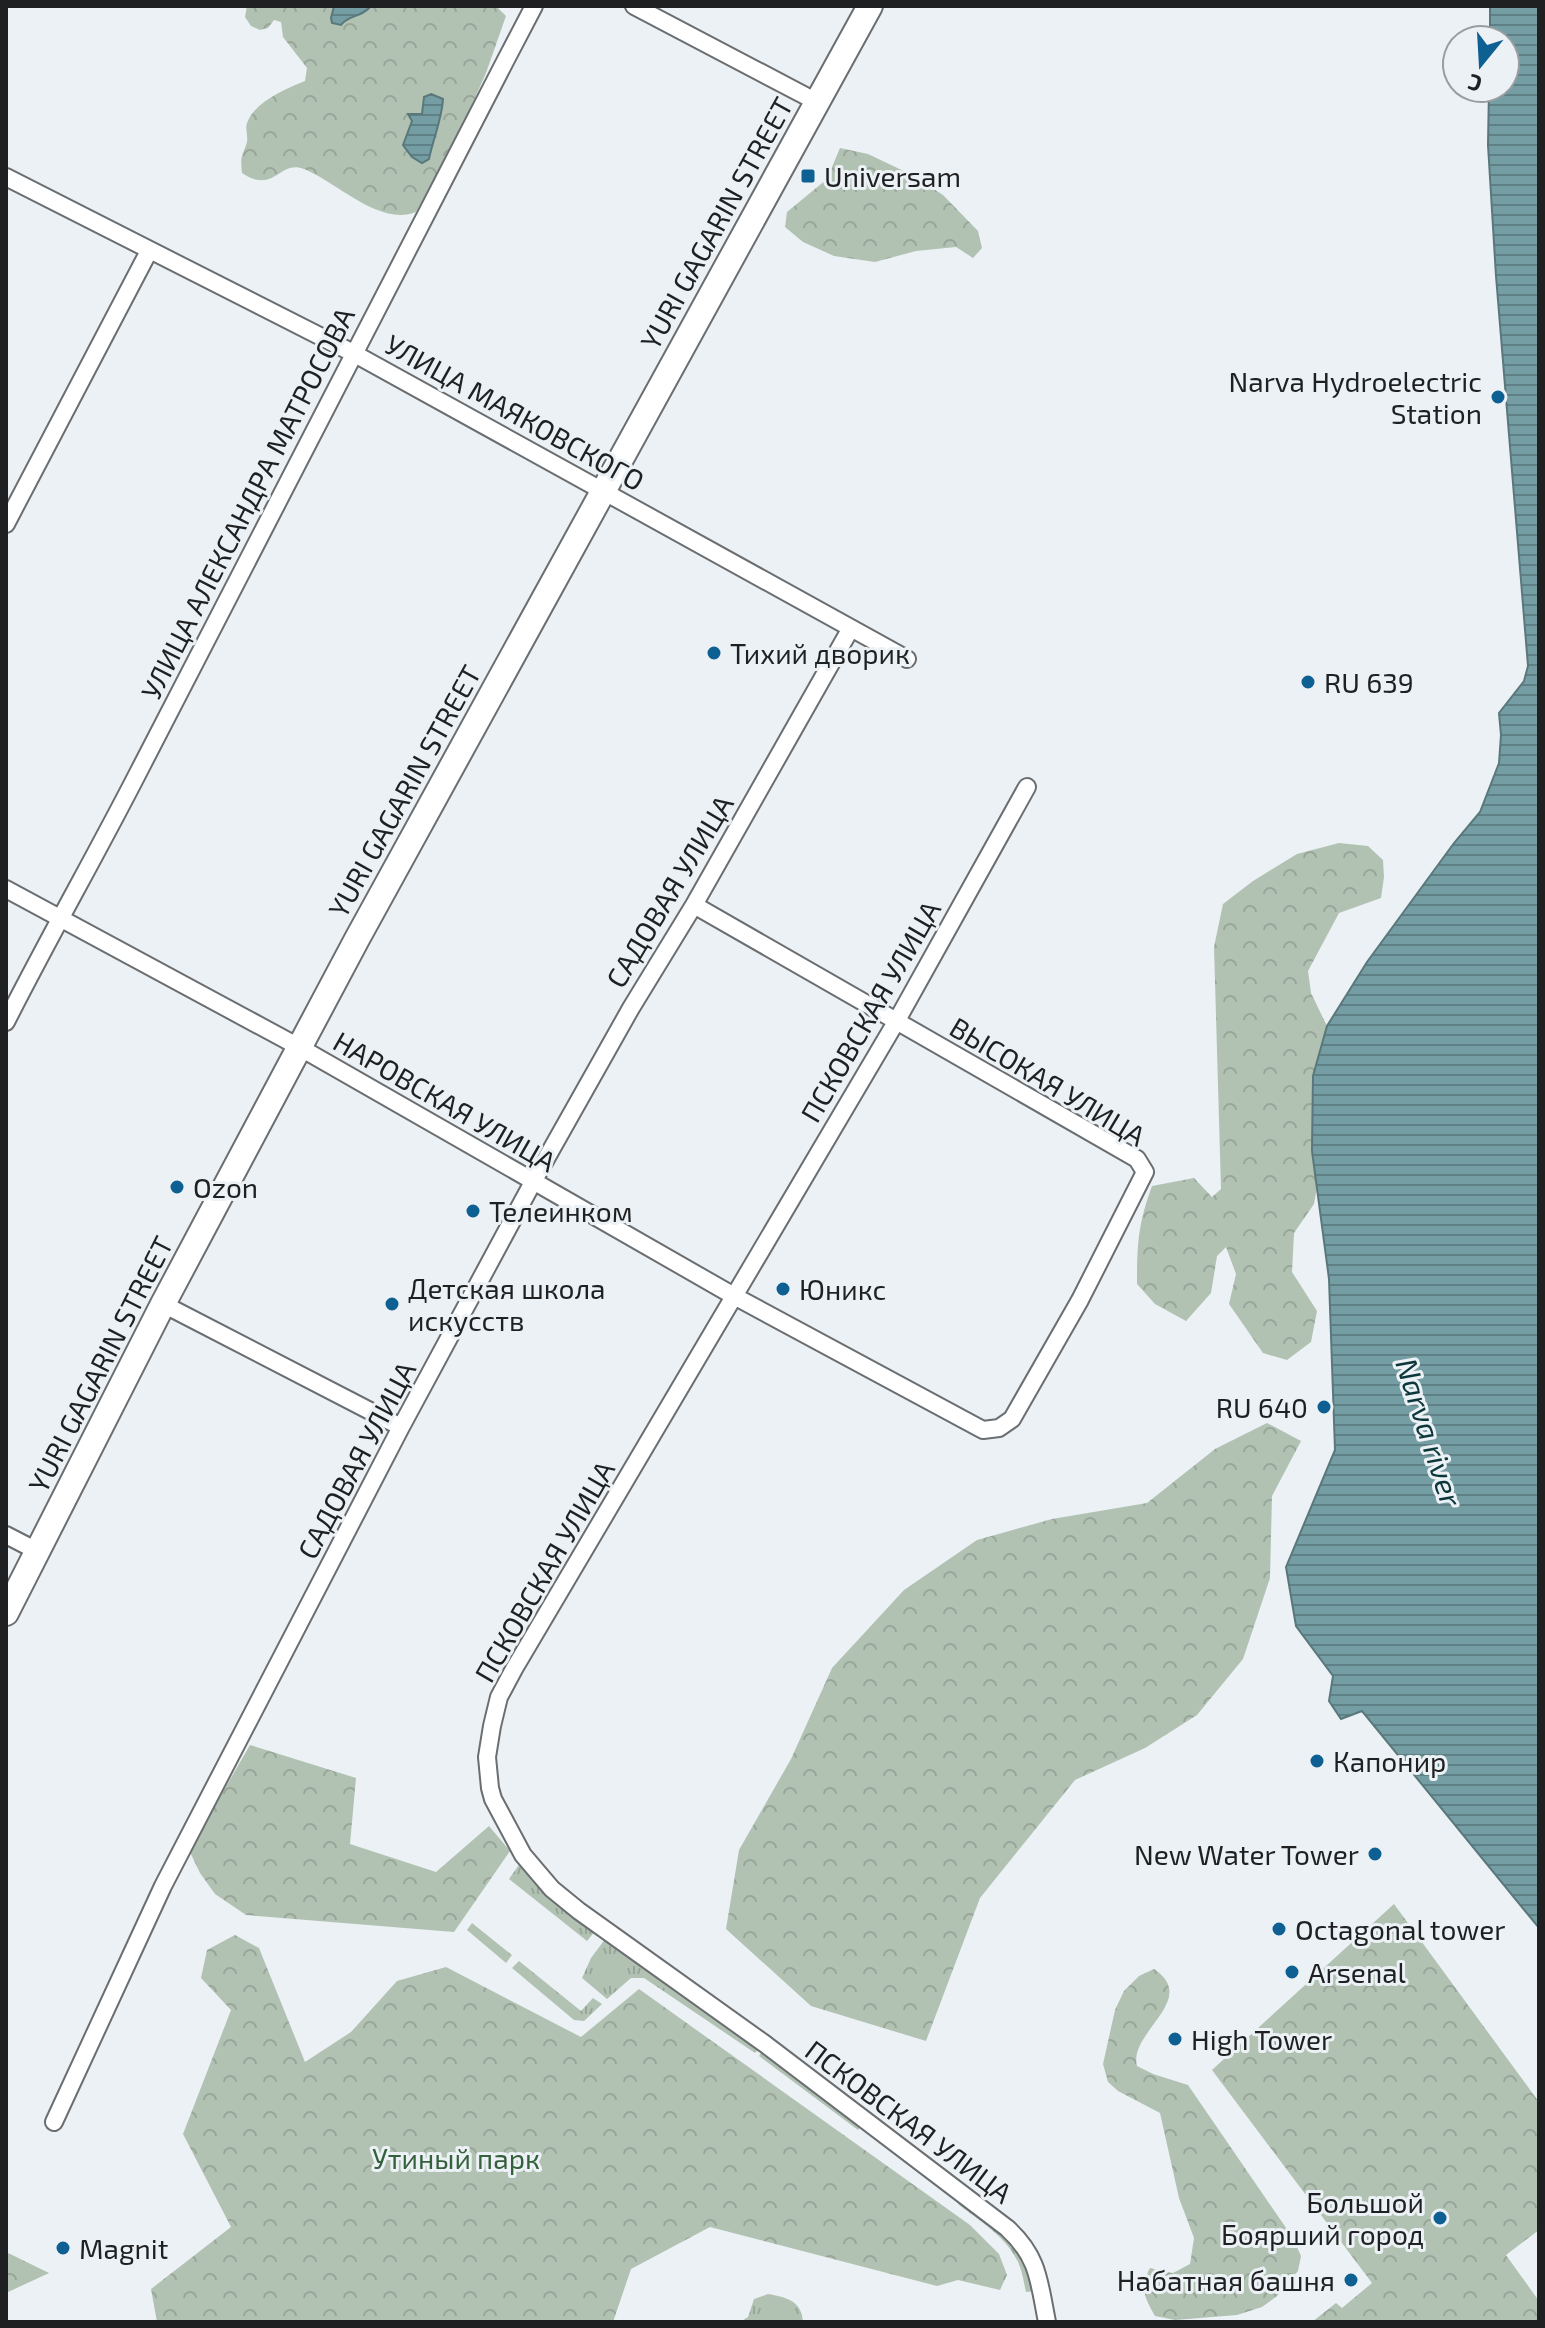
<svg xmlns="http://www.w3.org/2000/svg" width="1545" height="2328" font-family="'Exo 2',sans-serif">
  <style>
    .grass { fill: url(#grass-tufts) }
    .forest { fill: url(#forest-crowns); fill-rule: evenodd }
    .water { fill: url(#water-rules); stroke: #5a787c; stroke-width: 2 }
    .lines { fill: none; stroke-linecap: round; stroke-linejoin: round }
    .street-casing { stroke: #6a6e71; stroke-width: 20 }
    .secondary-casing { stroke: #6a6e71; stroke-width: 28 }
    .street { stroke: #fff; stroke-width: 16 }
    .secondary { stroke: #fff; stroke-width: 24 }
    .poi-dot { fill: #0f6092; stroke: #ecf1f5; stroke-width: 3 }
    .labels { text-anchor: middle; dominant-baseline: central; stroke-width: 6; stroke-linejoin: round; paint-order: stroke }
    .poi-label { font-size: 28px; fill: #1e2021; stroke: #ecf1f5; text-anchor: start }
    .street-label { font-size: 28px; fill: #1e2021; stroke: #ecf1f5 }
    .park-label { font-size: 28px; fill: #35603c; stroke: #ecf1f5 }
    .water-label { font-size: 30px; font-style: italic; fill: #0b363a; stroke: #ecf1f5 }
  </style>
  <defs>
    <pattern id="grass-tufts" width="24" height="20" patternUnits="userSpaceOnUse" patternTransform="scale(2)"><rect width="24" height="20" fill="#b1c2b2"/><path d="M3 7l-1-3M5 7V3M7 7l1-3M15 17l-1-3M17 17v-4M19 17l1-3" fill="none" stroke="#98a699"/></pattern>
    <pattern id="forest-crowns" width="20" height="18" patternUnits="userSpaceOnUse" patternTransform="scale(2)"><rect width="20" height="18" fill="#b1c2b2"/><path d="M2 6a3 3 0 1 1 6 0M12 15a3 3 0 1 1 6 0" fill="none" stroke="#98a699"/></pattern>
    <pattern id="water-rules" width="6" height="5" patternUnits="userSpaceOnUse" patternTransform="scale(2)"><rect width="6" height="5" fill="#749ea3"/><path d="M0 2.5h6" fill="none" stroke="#5f8084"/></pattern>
  </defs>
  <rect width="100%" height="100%" fill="#ecf1f5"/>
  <path class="grass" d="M521,1862L596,1930L587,1941L509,1879Z
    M472,1923L512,1955L506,1963L467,1930Z
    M606,1938L760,2047L755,2053L644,1978H631L607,1999L582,1978L591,1958Z
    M519,1961L581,2011L593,1998L602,2004L584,2021L574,2020L512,1968Z
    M764,2049L863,2123L858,2130L759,2056Z
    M963,2198L1019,2245L1035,2291L1026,2292C1024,2284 1023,2275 1020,2267C1010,2239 980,2221 958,2204Z
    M768,2294C786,2297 802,2301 803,2322H740L748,2317L754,2299Z"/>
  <path class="forest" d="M247,6H334L331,18C347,20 359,19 371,6H496L506,16L486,73L458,136L416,212C380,227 335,181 304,169C284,161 278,182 259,180C253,180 247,176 242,173C240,154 242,158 247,142C248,136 245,128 247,123C255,101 286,89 305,81L307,68L283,37L281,22L274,20L268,28L260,30L251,26L245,17ZM423,107L442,112L429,159L407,133L415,114L422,115Z
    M840,148L868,154L910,174L943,195L978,231L982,248L973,258L956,247L916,251L875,262L834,256L803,242L785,227L787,212L827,179Z
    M1339,843L1368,846L1383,860L1384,877L1381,898L1339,913L1308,971L1311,993L1327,1026L1315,1069L1312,1151L1317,1187L1314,1204L1294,1233L1292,1272L1317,1311L1311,1342L1287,1360L1263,1353L1229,1304L1236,1274L1226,1247L1217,1256L1211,1293L1186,1321L1155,1304L1137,1284C1137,1245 1138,1224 1152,1186L1194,1178L1212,1197L1221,1189L1214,947L1223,904L1253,881L1297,854Z
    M1267,1423L1301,1441L1272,1496L1270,1578L1243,1659L1197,1715L1145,1748L1075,1780L980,1898L926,2041L811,2006L726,1929L739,1850L791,1759L832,1668L904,1590L977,1540L1052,1519L1147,1503L1215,1449Z
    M250,1745L356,1778L350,1844L436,1872L489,1826L510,1851L454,1932L246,1915L215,1894L200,1873L189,1850Z
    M1394,1904L1539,2102V2230L1506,2255L1539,2301V2322H1312L1336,2303L1342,2308L1372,2283L1212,2070Z
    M235,1935L259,1948L305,2062L351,2032L397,1981L446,1967L581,2037L639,1989L970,2225L999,2254L1007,2275L1000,2290L958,2280L937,2286L710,2227L631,2269L613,2322H157L151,2289L231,2227L183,2134L231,2010L201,1978L207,1950Z
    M1154,1969C1200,2000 1128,2032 1137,2066L1153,2074L1188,2085L1293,2238L1301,2256L1298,2271L1277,2296L1262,2307L1237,2315L1175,2320L1155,2316C1145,2298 1139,2288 1150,2268L1173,2273L1190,2264L1194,2238L1179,2198L1160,2113L1118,2091L1108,2082L1103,2064L1115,2010L1124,1991L1139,1976Z
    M6,2252L49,2273L6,2293Z"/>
  <path class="water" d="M334,6H371C360,19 349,14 341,25L332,23L331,18Z
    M1490,6H1539V1928L1362,1711L1341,1719L1329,1701L1333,1676L1296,1626L1286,1567L1335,1450L1329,1279L1312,1151L1313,1076L1327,1026L1367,962L1454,843L1480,812L1499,763L1501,735L1499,713L1524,681L1528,666L1496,276L1488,145L1489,88H1505V40H1490Z
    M431,94L443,99C442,119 433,139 429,159L422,163L412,157L403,145L412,121L408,114H422L424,97Z"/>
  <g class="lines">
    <defs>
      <path id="street" d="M634,6L817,102
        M6,177L353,353L907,659
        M6,524L149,251
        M1027,787L896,1022L514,1669L499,1697L492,1726L487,1757L490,1788L493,1799L523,1855L552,1889L579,1911L765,2044L1007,2228C1039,2257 1039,2282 1047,2322
        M6,889L299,1047L734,1296L983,1430L999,1428L1012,1419L1080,1300L1145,1172L1137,1159L694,905
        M6,1022C49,937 96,855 139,771C272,516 401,260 534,6
        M163,1304L401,1427
        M6,1535L39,1552
        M54,2122L163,1886L401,1427L533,1182L631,1008L694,905L851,628"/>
      <path id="secondary" d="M6,1613L163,1304L357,939L870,6"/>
    </defs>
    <use href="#street" class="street-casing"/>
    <use href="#secondary" class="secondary-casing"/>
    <use href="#street" class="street"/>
    <use href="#secondary" class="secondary"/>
  </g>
  <g class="poi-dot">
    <rect x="800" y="168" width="16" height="16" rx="4"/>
    <circle cx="1498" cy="397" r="8"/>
    <circle cx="714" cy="653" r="8"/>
    <circle cx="1308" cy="682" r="8"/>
    <circle cx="177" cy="1187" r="8"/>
    <circle cx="473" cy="1211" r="8"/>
    <circle cx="783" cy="1289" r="8"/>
    <circle cx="392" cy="1304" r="8"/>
    <circle cx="1324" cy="1407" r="8"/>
    <circle cx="1317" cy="1761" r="8"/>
    <circle cx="1375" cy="1854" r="8"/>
    <circle cx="1279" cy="1929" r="8"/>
    <circle cx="1292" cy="1972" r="8"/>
    <circle cx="1175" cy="2039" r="8"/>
    <circle cx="1440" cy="2218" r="8"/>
    <circle cx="63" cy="2248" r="8"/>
    <circle cx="1351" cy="2280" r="8"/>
  </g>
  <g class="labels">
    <g class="poi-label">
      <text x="824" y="176">Universam</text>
      <text x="1482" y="381" text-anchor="end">Narva Hydroelectric<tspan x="1482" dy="32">Station</tspan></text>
      <text x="730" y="653">Тихий дворик</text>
      <text x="1324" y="682">RU 639</text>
      <text x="193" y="1187">Ozon</text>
      <text x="489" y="1211">Телеинком</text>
      <text x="408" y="1288">Детская школа<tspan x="408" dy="32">искусств</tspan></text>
      <text x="799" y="1289">Юникс</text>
      <text x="1308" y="1407" text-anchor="end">RU 640</text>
      <text x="1333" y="1761">Капонир</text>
      <text x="1359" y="1854" text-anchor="end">New Water Tower</text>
      <text x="1295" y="1929">Octagonal tower</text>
      <text x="1308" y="1972">Arsenal</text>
      <text x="1191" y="2039">High Tower</text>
      <text x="1424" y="2202" text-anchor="end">Большой<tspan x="1424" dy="32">Боярший город</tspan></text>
      <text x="79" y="2248">Magnit</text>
      <text x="1335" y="2280" text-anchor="end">Набатная башня</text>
    </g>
    <g class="street-label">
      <text transform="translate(716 223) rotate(-61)">YURI GAGARIN STREET</text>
      <text transform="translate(515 412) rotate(29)">УЛИЦА МАЯКОВСКОГО</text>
      <text transform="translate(247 503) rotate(-63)">УЛИЦА АЛЕКСАНДРА МАТРОСОВА</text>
      <text transform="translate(404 791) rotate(-61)">YURI GAGARIN STREET</text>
      <text transform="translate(669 891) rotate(-59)">САДОВАЯ УЛИЦА</text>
      <text transform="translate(870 1011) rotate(-60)">ПСКОВСКАЯ УЛИЦА</text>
      <text transform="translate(1048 1081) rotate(31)">ВЫСОКАЯ УЛИЦА</text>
      <text transform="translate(445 1101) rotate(30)">НАРОВСКАЯ УЛИЦА</text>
      <text transform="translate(100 1364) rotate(-63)">YURI GAGARIN STREET</text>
      <text transform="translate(356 1460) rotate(-62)">САДОВАЯ УЛИЦА</text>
      <text transform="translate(544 1571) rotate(-60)">ПСКОВСКАЯ УЛИЦА</text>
      <text transform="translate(909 2121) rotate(37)">ПСКОВСКАЯ УЛИЦА</text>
    </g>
    <g class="park-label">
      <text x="456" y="2158">Утиный парк</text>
    </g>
    <g class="water-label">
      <text transform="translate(1430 1432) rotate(72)">Narva river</text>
    </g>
  </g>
  <rect width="1545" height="2328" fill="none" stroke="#1e2021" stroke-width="16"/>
  <g transform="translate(1481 64) rotate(198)"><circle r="38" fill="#ecf1f5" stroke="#9a9da0" stroke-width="2"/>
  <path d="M0-6L14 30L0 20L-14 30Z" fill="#0f6092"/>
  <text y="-12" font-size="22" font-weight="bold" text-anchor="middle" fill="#1e2021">С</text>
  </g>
</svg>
